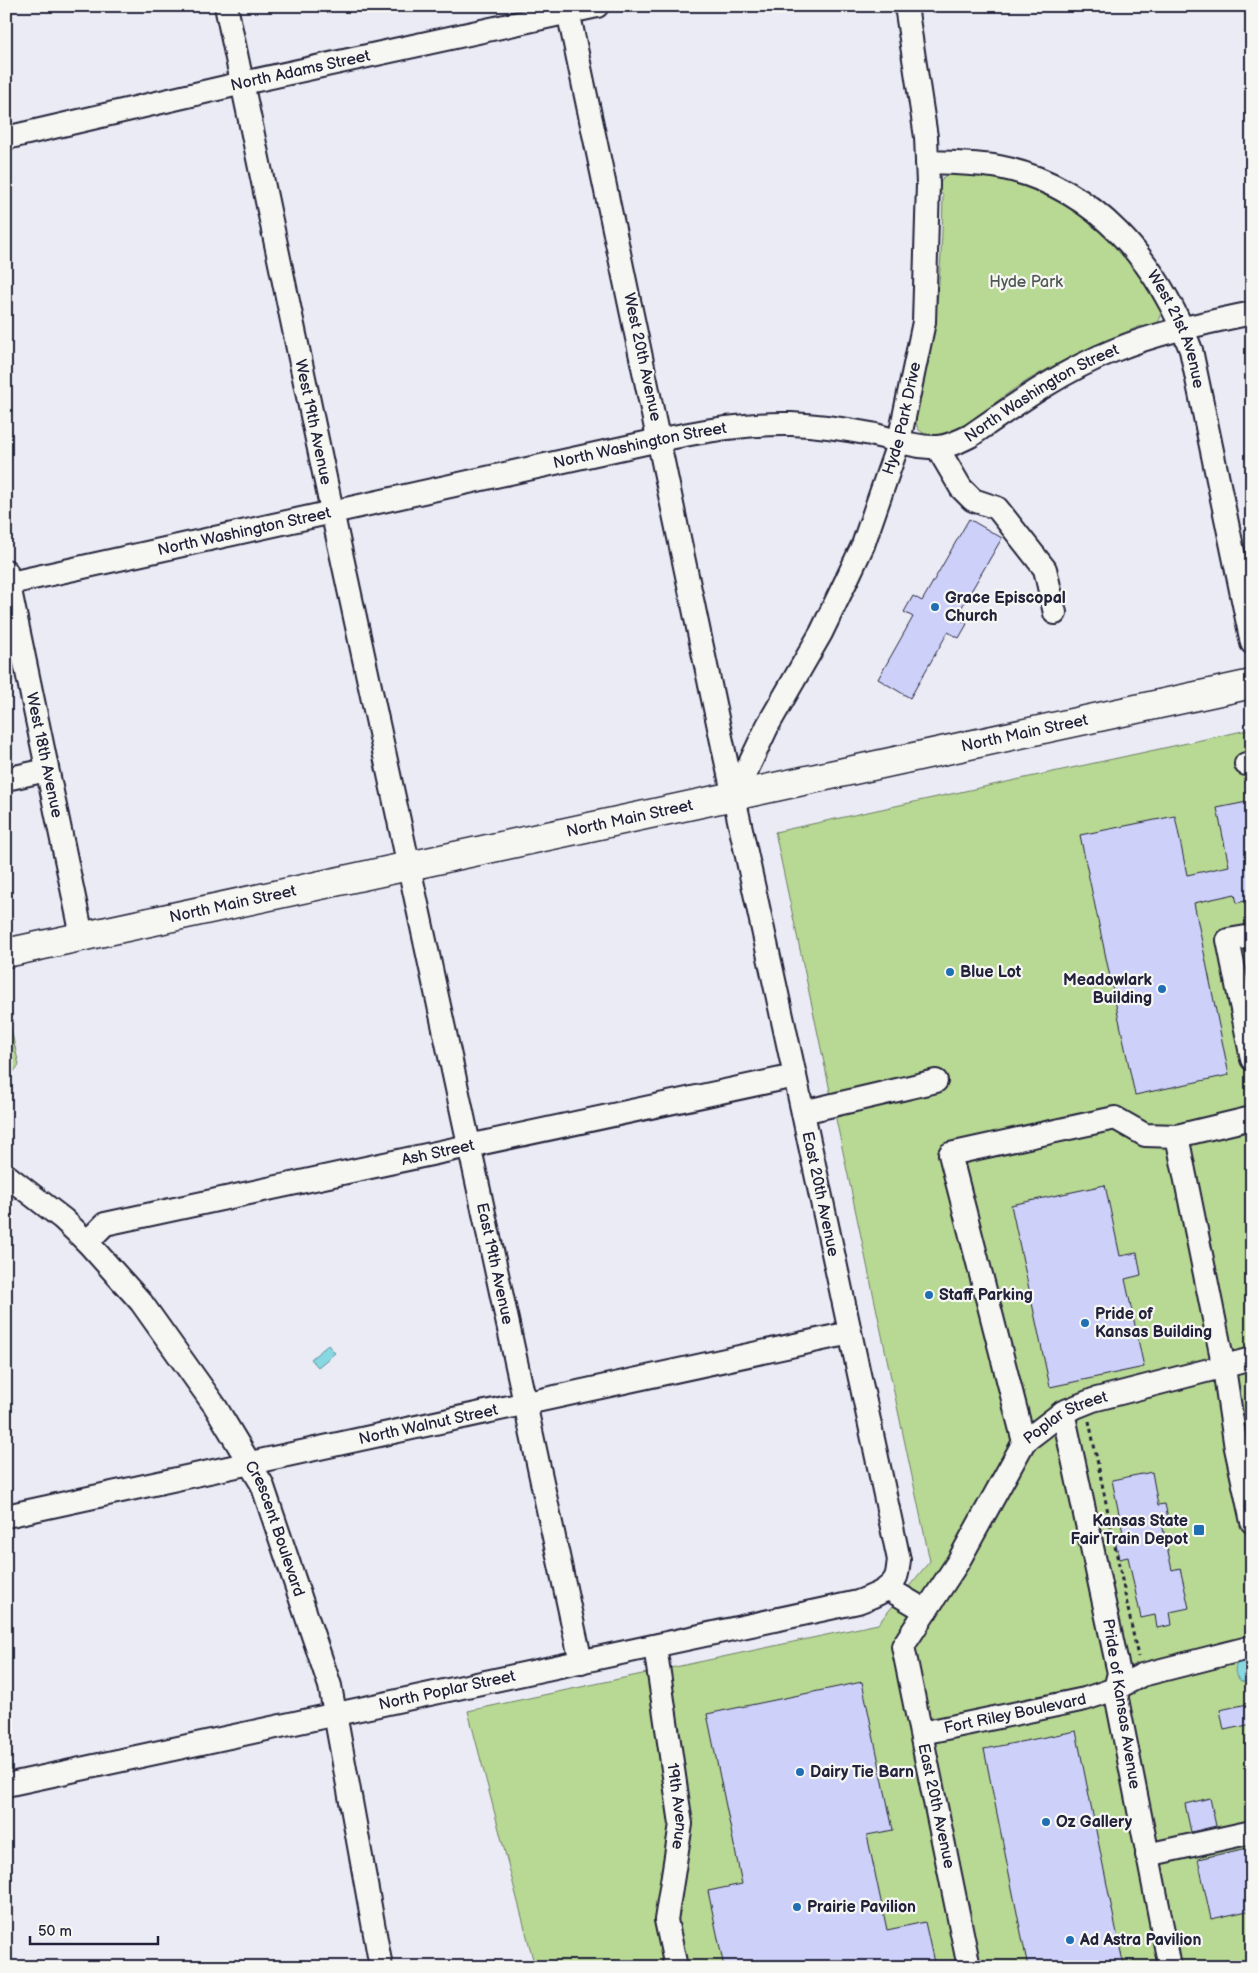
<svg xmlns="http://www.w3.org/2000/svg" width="1258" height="1973" font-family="'Balsamiq Sans',sans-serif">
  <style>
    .green { fill: #b8d993; stroke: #6d7e67 }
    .water { fill: #87d8e1; stroke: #5f8f9f }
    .building { fill: #cdd1f9; stroke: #22223b }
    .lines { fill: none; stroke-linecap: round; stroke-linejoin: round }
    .minor-casing { stroke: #22223b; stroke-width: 26 }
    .major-casing { stroke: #22223b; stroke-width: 31 }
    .path { stroke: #22223b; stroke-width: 3; stroke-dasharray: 4 4; stroke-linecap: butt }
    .minor { stroke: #f6f6f2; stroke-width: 22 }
    .major { stroke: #f6f6f2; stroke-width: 28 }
    .poi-dot { fill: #1f6fb2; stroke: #f6f6f2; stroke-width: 2 }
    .labels { text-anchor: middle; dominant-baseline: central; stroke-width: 4.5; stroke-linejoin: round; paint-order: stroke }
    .street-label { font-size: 16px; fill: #22223b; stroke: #f6f6f2 }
    .park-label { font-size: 16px; fill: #4f5955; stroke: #f6f6f2 }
    .poi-label { font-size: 16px; font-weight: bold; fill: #22223b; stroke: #f6f6f2; text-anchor: start }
  </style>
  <rect width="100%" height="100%" fill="#eaebf4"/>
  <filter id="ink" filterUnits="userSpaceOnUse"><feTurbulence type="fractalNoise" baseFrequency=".02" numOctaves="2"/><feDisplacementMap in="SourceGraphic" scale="10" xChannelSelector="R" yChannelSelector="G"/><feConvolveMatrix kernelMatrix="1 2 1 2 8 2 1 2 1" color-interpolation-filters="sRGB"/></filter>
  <g filter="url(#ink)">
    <path class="green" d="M948,174C959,174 971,173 982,175C1040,181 1094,216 1131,261C1143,275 1152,293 1161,309C1162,321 1157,325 1147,329L1141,326C1097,343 1054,363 1014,389C993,403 971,425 947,433C936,436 926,437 918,429C911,414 924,380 928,363C939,308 942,251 943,195L939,191C939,183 941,178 948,174Z
      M1252,729V1967H535L468,1711L878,1624L930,1561L775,832Z
      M6,1007L19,1065L6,1081Z"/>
    <path class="water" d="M328,1345L335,1353L318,1367L311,1359Z
      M1252,1657V1682C1238,1685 1231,1673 1238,1661Z"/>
    <path class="building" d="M969,519L1002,538L956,617L967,624L959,638L948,632L910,698L878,679L913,617L904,612L913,596L922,601Z
      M1252,801V899L1237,903L1235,894L1194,903L1229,1075L1135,1095L1080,835L1175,816L1187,875L1229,866L1217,808Z
      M1105,1185L1120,1256L1137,1253L1141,1275L1125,1279L1144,1367L1050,1387L1011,1205Z
      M1152,1472L1158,1505L1165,1504L1168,1518L1161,1519L1172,1570L1180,1568L1189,1608L1170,1612L1172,1625L1157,1628L1155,1615L1141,1618L1128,1557L1119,1559L1114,1535L1123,1533L1112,1480Z
      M862,1682L893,1830L867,1835L887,1930L925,1922L935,1967H724L708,1891L742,1884L707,1714Z
      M1252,1703V1724L1224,1730L1220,1710Z
      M1076,1731L1109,1895L1124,1967H1028L1017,1913L984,1749Z
      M1210,1798L1216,1826L1191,1832L1185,1804Z
      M1252,1847V1910L1211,1919L1198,1859Z"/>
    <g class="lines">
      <defs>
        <g id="minor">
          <path id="s1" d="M226,6L332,511L581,1662"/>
          <path id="s2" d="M6,138L243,83L597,6"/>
          <path id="s3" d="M927,162C951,163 976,163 999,167C1095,186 1158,262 1191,350L1252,643"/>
          <path d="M937,447L961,488L973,500L997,508L1045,569L1055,613"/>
          <path id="s4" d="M6,571L82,936"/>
          <path id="s5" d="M6,584L659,440C703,431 746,423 791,424C818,425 845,429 871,434C892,439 916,448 938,447C950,446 960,441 970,436C1016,404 1062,371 1115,350C1159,332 1206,323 1252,313"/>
          <path d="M1246,764L1252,763"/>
          <path d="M6,779L47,770"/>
          <path id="s6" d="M734,797L768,725L821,633L847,579L863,545L899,441L924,322L928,184L926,137L906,6"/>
          <path d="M1252,936L1228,940L1252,1059"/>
          <path d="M803,1112L936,1081"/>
          <path d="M1177,1136L1224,1368L1236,1448L1252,1522"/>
          <path id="s7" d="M6,1175L63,1219L87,1242L141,1302L215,1406L262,1484L330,1686L381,1967"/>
          <path id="s8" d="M87,1242L105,1224L795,1076"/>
          <path d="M1063,1412L1119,1673L1115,1689L1170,1967"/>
          <path d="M1024,1442L950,1154L1115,1118L1145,1135L1177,1136L1252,1118"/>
          <path id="s9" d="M6,1516L850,1333"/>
          <path d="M887,1588L926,1611"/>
          <path id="s10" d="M655,1646L681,1824L666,1920L676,1967"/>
          <path id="s11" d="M922,1733L1085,1699L1115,1689L1142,1675L1252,1647"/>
          <path id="s12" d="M6,1785L858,1602C871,1597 890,1591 896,1577C898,1572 898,1565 899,1560L795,1076L725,756L567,6"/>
          <path d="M1147,1855L1252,1832"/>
          <path id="s13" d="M969,1967L903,1646L958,1562L1024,1442L1063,1412L1093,1400L1252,1359"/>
        </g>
        <g id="major">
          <path id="s14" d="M6,953L1252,684"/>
        </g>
      </defs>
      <use href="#minor" class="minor-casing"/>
      <use href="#major" class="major-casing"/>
      <path class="path" d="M1089,1421L1138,1657"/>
      <use href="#minor" class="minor"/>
      <use href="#major" class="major"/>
    </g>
  </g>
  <g class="poi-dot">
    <circle cx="935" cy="607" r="5"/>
    <circle cx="950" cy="972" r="5"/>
    <circle cx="1162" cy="989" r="5"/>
    <circle cx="929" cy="1295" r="5"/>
    <circle cx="1085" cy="1323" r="5"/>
    <rect x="1193" y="1524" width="12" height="12" rx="2.5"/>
    <circle cx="800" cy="1772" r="5"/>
    <circle cx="1046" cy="1822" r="5"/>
    <circle cx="797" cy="1907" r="5"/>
    <circle cx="1070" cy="1940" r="5"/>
  </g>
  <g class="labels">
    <g class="street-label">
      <text stroke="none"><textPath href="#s2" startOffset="302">North Adams Street</textPath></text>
      <text stroke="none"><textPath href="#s3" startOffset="325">West 21st Avenue</textPath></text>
      <text transform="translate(642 357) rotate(78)">West 20th Avenue</text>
      <text stroke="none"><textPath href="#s5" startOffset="1069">North Washington Street</textPath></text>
      <text stroke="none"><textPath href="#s6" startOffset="416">Hyde Park Drive</textPath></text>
      <text stroke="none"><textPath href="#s1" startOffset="425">West 19th Avenue</textPath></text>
      <text stroke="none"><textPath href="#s5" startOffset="649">North Washington Street</textPath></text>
      <text stroke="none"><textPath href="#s5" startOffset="244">North Washington Street</textPath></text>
      <text stroke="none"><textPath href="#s14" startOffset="1042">North Main Street</textPath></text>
      <text stroke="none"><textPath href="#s4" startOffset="188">West 18th Avenue</textPath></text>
      <text stroke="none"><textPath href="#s14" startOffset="638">North Main Street</textPath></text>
      <text stroke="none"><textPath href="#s14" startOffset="232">North Main Street</textPath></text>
      <text stroke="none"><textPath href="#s8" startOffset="366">Ash Street</textPath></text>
      <text transform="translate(820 1194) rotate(78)">East 20th Avenue</text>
      <text stroke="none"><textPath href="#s1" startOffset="1286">East 19th Avenue</textPath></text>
      <text stroke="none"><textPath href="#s13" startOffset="614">Poplar Street</textPath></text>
      <text stroke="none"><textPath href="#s9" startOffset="432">North Walnut Street</textPath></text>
      <text stroke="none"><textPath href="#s7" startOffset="451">Crescent Boulevard</textPath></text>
      <text stroke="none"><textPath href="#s12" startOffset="451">North Poplar Street</textPath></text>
      <text transform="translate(1121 1704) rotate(81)">Pride of Kansas Avenue</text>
      <text stroke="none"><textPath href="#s11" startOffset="95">Fort Riley Boulevard</textPath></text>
      <text transform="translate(936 1806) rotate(78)">East 20th Avenue</text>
      <text stroke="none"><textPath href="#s10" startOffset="162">19th Avenue</textPath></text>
    </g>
    <g class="park-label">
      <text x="1026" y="282">Hyde Park</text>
    </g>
    <g class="poi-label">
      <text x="945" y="598">Grace Episcopal<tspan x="945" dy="18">Church</tspan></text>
      <text x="960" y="972">Blue Lot</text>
      <text x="1152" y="980" text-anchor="end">Meadowlark<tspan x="1152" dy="18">Building</tspan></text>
      <text x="939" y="1295">Staff Parking</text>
      <text x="1095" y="1314">Pride of<tspan x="1095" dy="18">Kansas Building</tspan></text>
      <text x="1188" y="1521" text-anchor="end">Kansas State<tspan x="1188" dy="18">Fair Train Depot</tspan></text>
      <text x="810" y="1772">Dairy Tie Barn</text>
      <text x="1056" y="1822">Oz Gallery</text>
      <text x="807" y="1907">Prairie Pavilion</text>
      <text x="1080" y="1940">Ad Astra Pavilion</text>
    </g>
  </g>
  <rect width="1258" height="1973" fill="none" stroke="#f6f6f2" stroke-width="25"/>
  <rect x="12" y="12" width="1233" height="1948" fill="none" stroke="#22223b" stroke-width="2" filter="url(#ink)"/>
  <path d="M30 1936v8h128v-8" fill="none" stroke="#22223b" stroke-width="2.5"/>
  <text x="38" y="1936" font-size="15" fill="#22223b" stroke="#f6f6f2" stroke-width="4" paint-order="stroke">50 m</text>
</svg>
